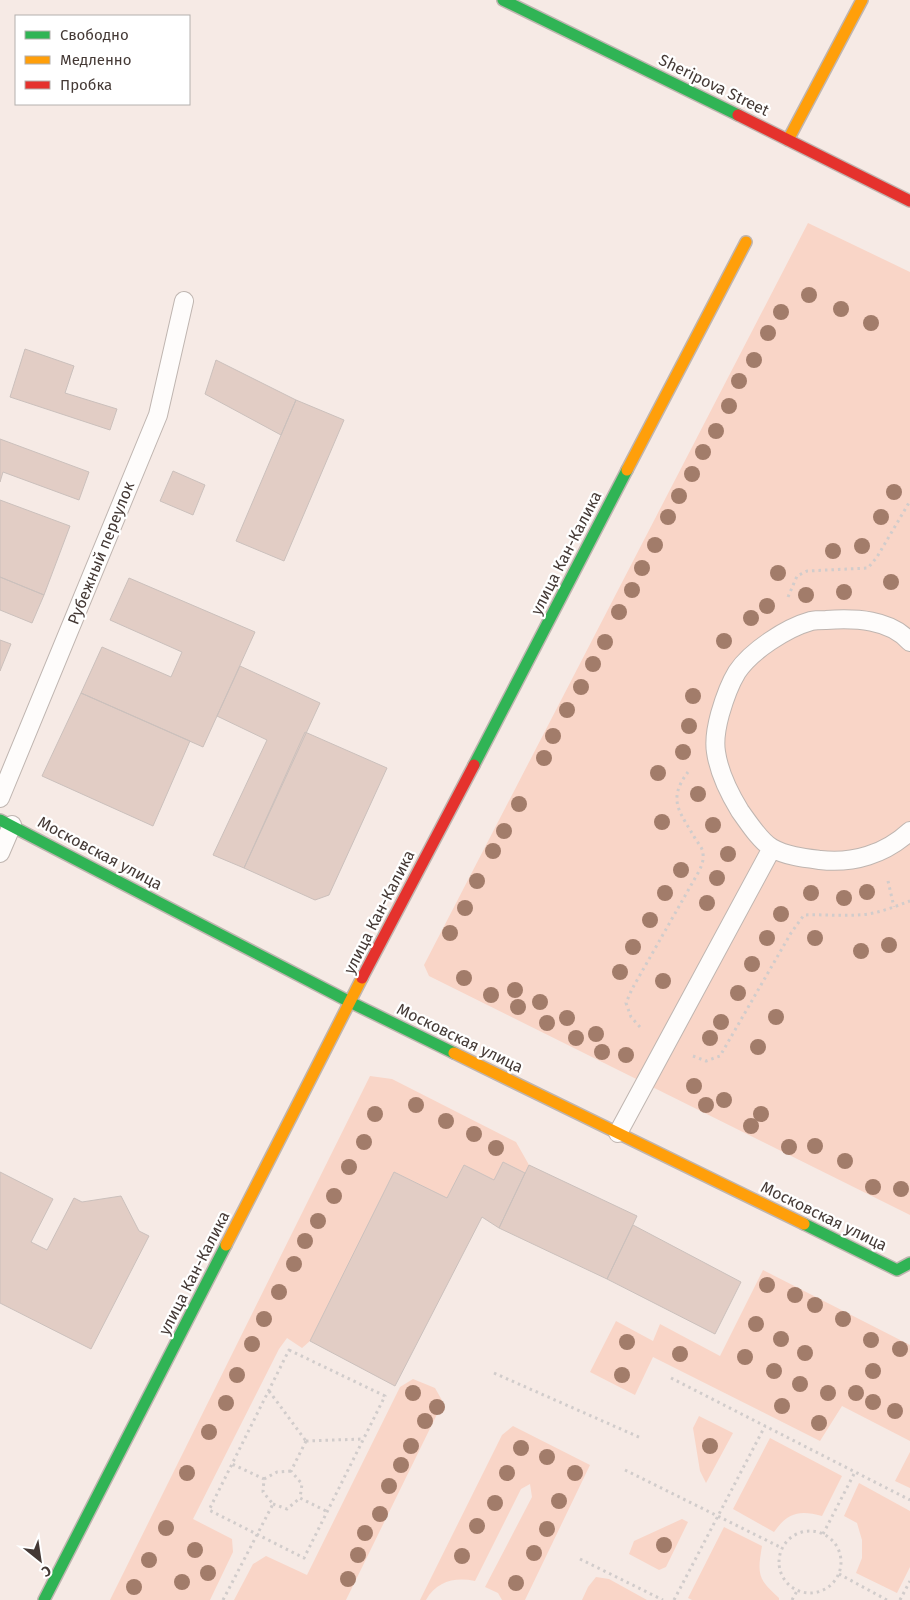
<svg xmlns="http://www.w3.org/2000/svg" width="910" height="1600" font-family="'Fira Sans',sans-serif">
  <style>
    .green { fill: #f9d5c7 }
    .building { fill: #e2cdc5; stroke: #cbc0bc }
    .lines { fill: none; stroke-linecap: round; stroke-linejoin: round }
    .lane-casing { stroke: #bfb5b0; stroke-width: 20 }
    .fast-casing { stroke: #bfb5b0; stroke-width: 14 }
    .slow-casing { stroke: #bfb5b0; stroke-width: 14 }
    .jam-casing { stroke: #bfb5b0; stroke-width: 14 }
    .path { stroke: #d1cccb; stroke-width: 3; stroke-dasharray: 2.5 4; stroke-linecap: butt }
    .lane { stroke: #fefcfb; stroke-width: 18 }
    .fast { stroke: #30b455; stroke-width: 11 }
    .slow { stroke: #ff9f0a; stroke-width: 11 }
    .jam { stroke: #e5322d; stroke-width: 11 }
    .tree { fill: #a27c6a }
    .labels { text-anchor: middle; dominant-baseline: central; stroke-width: 4.5; stroke-linejoin: round; paint-order: stroke }
    .street-label { font-size: 16px; fill: #443935; stroke: #fff }
  </style>
  <rect width="100%" height="100%" fill="#f6eae5"/>
  <path class="green" d="M808,223L910,272V1215L429,976L424,965Z
    M370,1076L392,1079L516,1142L529,1165L525,1173L503,1162L494,1180L464,1165L447,1198L394,1172L310,1341L302,1348L287,1338L279,1349L193,1519L232,1539L233,1552L210,1600H110Z
    M763,1270L910,1345V1441L842,1406L820,1441L653,1357L635,1395L590,1372L616,1321L653,1341L660,1324L720,1356Z
    M413,1379L435,1388L443,1402L346,1600H234L253,1564L266,1556L307,1575L400,1387Z
    M699,1416L733,1433L706,1483L700,1471L693,1428Z
    M513,1426L590,1465L525,1600H502L498,1593L485,1587L532,1497L530,1484L521,1489L475,1581C455,1577 437,1581 426,1600H420L502,1435Z
    M770,1438L842,1476L822,1516C800,1510 788,1512 774,1532L733,1509Z
    M910,1452V1488L895,1481Z
    M859,1483L910,1511V1567L897,1593L856,1573L862,1558V1540L857,1523L844,1516Z
    M682,1519L688,1522L666,1567L659,1570L629,1554L634,1541Z
    M724,1527L762,1546C757,1575 758,1579 779,1598V1600H692L688,1598Z
    M596,1577L609,1579L647,1600H582L588,1587Z"/>
  <path class="building" d="M25,349L74,366L65,393L117,409L110,430L10,397Z
    M216,360L296,400L281,435L205,394Z
    M296,400L344,420L284,561L236,541Z
    M0,439L89,472L79,500L3,472L0,482Z
    M173,471L205,485L193,515L160,501Z
    M0,500L70,526L44,595L0,577Z
    M0,577L44,595L32,623L0,610Z
    M129,578L255,632L203,747L81,693L102,647L171,677L182,652L110,620Z
    M0,640L11,644L0,671Z
    M240,666L320,703L244,868L213,855L267,740L217,716Z
    M81,693L190,741L153,826L42,776Z
    M305,732L387,768L329,895L315,900L244,868Z
    M503,1162L525,1173L499,1228L482,1217L395,1386L310,1341L394,1172L447,1198L464,1165L494,1180Z
    M529,1165L637,1216L607,1279L499,1228Z
    M0,1172L53,1199L31,1242L47,1250L74,1198L82,1202L121,1196L139,1231L149,1236L91,1349L0,1303Z
    M633,1225L741,1282L715,1334L607,1279Z"/>
  <g class="lines">
    <defs>
      <path id="lane" d="M910,642C890,619 855,618 826,620C821,620 815,620 811,621C786,628 751,651 737,672C729,685 724,700 720,714C717,725 714,740 716,752C719,773 729,793 740,811C748,822 760,841 772,848C786,856 804,858 820,860C853,864 885,854 910,831
        M0,798L158,415L184,301
        M0,853L12,825
        M618,1133L772,848"/>
      <path id="fast" d="M503,0L738,115
        M474,765L627,470
        M0,820L350,1002L454,1053
        M804,1224L897,1270L910,1263
        M44,1600L226,1245"/>
      <path id="slow" d="M788,140L862,0
        M627,470L746,242
        M454,1053L804,1224
        M226,1245L362,978"/>
      <path id="jam" d="M738,115L910,201
        M362,978L474,765"/>
    </defs>
    <use href="#lane" class="lane-casing"/>
    <use href="#fast" class="fast-casing"/>
    <use href="#slow" class="slow-casing"/>
    <use href="#jam" class="jam-casing"/>
    <path class="path" d="M788,597L797,576L807,571L868,568L877,557L910,501
      M888,881L894,907
      M640,1027L631,1017L626,1003L632,989L698,873C701,867 704,861 703,854C703,849 699,844 696,840C681,813 666,801 688,772
      M693,1056L706,1061L720,1056L791,933L804,915C825,914 846,917 868,914C882,912 896,906 910,901
      M289,1350L385,1396L304,1558L209,1510Z
      M494,1373L641,1438
      M671,1378L910,1500
      M269,1391L306,1441
      M306,1441L291,1471L302,1484L300,1498L328,1512
      M306,1441L363,1439
      M625,1470L782,1548
      M264,1479L277,1472L291,1471
      M273,1504L287,1509L300,1498
      M779 1562a31 31 0 1 1 62 0a31 31 0 1 1-62 0Z
      M823,1534L855,1472
      M580,1559L663,1600
      M839,1574L887,1600
      M223,1600L273,1504L263,1492L264,1479L232,1464
      M674,1600L765,1426
      M792,1600L797,1591
      M900,1600L910,1581"/>
    <use href="#lane" class="lane"/>
    <use href="#fast" class="fast"/>
    <use href="#slow" class="slow"/>
    <use href="#jam" class="jam"/>
  </g>
  <g class="tree">
    <circle cx="809" cy="295" r="8"/>
    <circle cx="841" cy="309" r="8"/>
    <circle cx="781" cy="312" r="8"/>
    <circle cx="871" cy="323" r="8"/>
    <circle cx="768" cy="333" r="8"/>
    <circle cx="754" cy="360" r="8"/>
    <circle cx="739" cy="381" r="8"/>
    <circle cx="729" cy="406" r="8"/>
    <circle cx="716" cy="431" r="8"/>
    <circle cx="703" cy="452" r="8"/>
    <circle cx="692" cy="474" r="8"/>
    <circle cx="894" cy="492" r="8"/>
    <circle cx="679" cy="496" r="8"/>
    <circle cx="668" cy="517" r="8"/>
    <circle cx="881" cy="517" r="8"/>
    <circle cx="655" cy="545" r="8"/>
    <circle cx="862" cy="546" r="8"/>
    <circle cx="833" cy="551" r="8"/>
    <circle cx="642" cy="568" r="8"/>
    <circle cx="778" cy="573" r="8"/>
    <circle cx="891" cy="582" r="8"/>
    <circle cx="632" cy="590" r="8"/>
    <circle cx="844" cy="592" r="8"/>
    <circle cx="806" cy="595" r="8"/>
    <circle cx="767" cy="606" r="8"/>
    <circle cx="619" cy="612" r="8"/>
    <circle cx="751" cy="618" r="8"/>
    <circle cx="724" cy="641" r="8"/>
    <circle cx="605" cy="642" r="8"/>
    <circle cx="593" cy="664" r="8"/>
    <circle cx="581" cy="687" r="8"/>
    <circle cx="693" cy="696" r="8"/>
    <circle cx="567" cy="710" r="8"/>
    <circle cx="689" cy="726" r="8"/>
    <circle cx="553" cy="736" r="8"/>
    <circle cx="683" cy="752" r="8"/>
    <circle cx="544" cy="758" r="8"/>
    <circle cx="658" cy="773" r="8"/>
    <circle cx="698" cy="794" r="8"/>
    <circle cx="519" cy="804" r="8"/>
    <circle cx="662" cy="822" r="8"/>
    <circle cx="713" cy="825" r="8"/>
    <circle cx="504" cy="831" r="8"/>
    <circle cx="493" cy="851" r="8"/>
    <circle cx="728" cy="854" r="8"/>
    <circle cx="681" cy="870" r="8"/>
    <circle cx="717" cy="878" r="8"/>
    <circle cx="477" cy="881" r="8"/>
    <circle cx="867" cy="892" r="8"/>
    <circle cx="665" cy="893" r="8"/>
    <circle cx="811" cy="893" r="8"/>
    <circle cx="844" cy="898" r="8"/>
    <circle cx="707" cy="903" r="8"/>
    <circle cx="465" cy="908" r="8"/>
    <circle cx="781" cy="914" r="8"/>
    <circle cx="650" cy="920" r="8"/>
    <circle cx="450" cy="933" r="8"/>
    <circle cx="767" cy="938" r="8"/>
    <circle cx="815" cy="938" r="8"/>
    <circle cx="889" cy="945" r="8"/>
    <circle cx="633" cy="947" r="8"/>
    <circle cx="861" cy="951" r="8"/>
    <circle cx="752" cy="964" r="8"/>
    <circle cx="620" cy="972" r="8"/>
    <circle cx="464" cy="978" r="8"/>
    <circle cx="663" cy="981" r="8"/>
    <circle cx="515" cy="990" r="8"/>
    <circle cx="738" cy="993" r="8"/>
    <circle cx="491" cy="995" r="8"/>
    <circle cx="540" cy="1002" r="8"/>
    <circle cx="518" cy="1007" r="8"/>
    <circle cx="776" cy="1017" r="8"/>
    <circle cx="567" cy="1018" r="8"/>
    <circle cx="721" cy="1022" r="8"/>
    <circle cx="547" cy="1023" r="8"/>
    <circle cx="596" cy="1034" r="8"/>
    <circle cx="576" cy="1038" r="8"/>
    <circle cx="710" cy="1038" r="8"/>
    <circle cx="758" cy="1047" r="8"/>
    <circle cx="602" cy="1052" r="8"/>
    <circle cx="626" cy="1055" r="8"/>
    <circle cx="694" cy="1086" r="8"/>
    <circle cx="724" cy="1100" r="8"/>
    <circle cx="416" cy="1105" r="8"/>
    <circle cx="706" cy="1105" r="8"/>
    <circle cx="375" cy="1114" r="8"/>
    <circle cx="761" cy="1114" r="8"/>
    <circle cx="446" cy="1121" r="8"/>
    <circle cx="751" cy="1126" r="8"/>
    <circle cx="474" cy="1134" r="8"/>
    <circle cx="364" cy="1142" r="8"/>
    <circle cx="815" cy="1146" r="8"/>
    <circle cx="789" cy="1147" r="8"/>
    <circle cx="496" cy="1148" r="8"/>
    <circle cx="845" cy="1161" r="8"/>
    <circle cx="349" cy="1167" r="8"/>
    <circle cx="873" cy="1187" r="8"/>
    <circle cx="901" cy="1189" r="8"/>
    <circle cx="334" cy="1196" r="8"/>
    <circle cx="318" cy="1221" r="8"/>
    <circle cx="305" cy="1241" r="8"/>
    <circle cx="294" cy="1264" r="8"/>
    <circle cx="767" cy="1285" r="8"/>
    <circle cx="279" cy="1292" r="8"/>
    <circle cx="795" cy="1295" r="8"/>
    <circle cx="815" cy="1305" r="8"/>
    <circle cx="264" cy="1319" r="8"/>
    <circle cx="843" cy="1319" r="8"/>
    <circle cx="756" cy="1324" r="8"/>
    <circle cx="781" cy="1339" r="8"/>
    <circle cx="871" cy="1340" r="8"/>
    <circle cx="627" cy="1342" r="8"/>
    <circle cx="252" cy="1344" r="8"/>
    <circle cx="900" cy="1349" r="8"/>
    <circle cx="805" cy="1353" r="8"/>
    <circle cx="680" cy="1354" r="8"/>
    <circle cx="745" cy="1357" r="8"/>
    <circle cx="774" cy="1371" r="8"/>
    <circle cx="873" cy="1371" r="8"/>
    <circle cx="237" cy="1375" r="8"/>
    <circle cx="622" cy="1375" r="8"/>
    <circle cx="800" cy="1384" r="8"/>
    <circle cx="413" cy="1393" r="8"/>
    <circle cx="828" cy="1393" r="8"/>
    <circle cx="856" cy="1393" r="8"/>
    <circle cx="873" cy="1402" r="8"/>
    <circle cx="226" cy="1403" r="8"/>
    <circle cx="782" cy="1406" r="8"/>
    <circle cx="437" cy="1407" r="8"/>
    <circle cx="895" cy="1411" r="8"/>
    <circle cx="425" cy="1421" r="8"/>
    <circle cx="819" cy="1423" r="8"/>
    <circle cx="209" cy="1432" r="8"/>
    <circle cx="411" cy="1446" r="8"/>
    <circle cx="710" cy="1446" r="8"/>
    <circle cx="521" cy="1448" r="8"/>
    <circle cx="547" cy="1457" r="8"/>
    <circle cx="401" cy="1465" r="8"/>
    <circle cx="187" cy="1473" r="8"/>
    <circle cx="507" cy="1473" r="8"/>
    <circle cx="575" cy="1473" r="8"/>
    <circle cx="389" cy="1486" r="8"/>
    <circle cx="559" cy="1501" r="8"/>
    <circle cx="495" cy="1503" r="8"/>
    <circle cx="380" cy="1514" r="8"/>
    <circle cx="477" cy="1526" r="8"/>
    <circle cx="166" cy="1528" r="8"/>
    <circle cx="547" cy="1529" r="8"/>
    <circle cx="365" cy="1533" r="8"/>
    <circle cx="664" cy="1545" r="8"/>
    <circle cx="195" cy="1550" r="8"/>
    <circle cx="534" cy="1553" r="8"/>
    <circle cx="358" cy="1555" r="8"/>
    <circle cx="462" cy="1556" r="8"/>
    <circle cx="149" cy="1560" r="8"/>
    <circle cx="208" cy="1573" r="8"/>
    <circle cx="348" cy="1579" r="8"/>
    <circle cx="182" cy="1582" r="8"/>
    <circle cx="516" cy="1583" r="8"/>
    <circle cx="134" cy="1587" r="8"/>
  </g>
  <g class="labels">
    <g class="street-label">
      <text transform="translate(714 85) rotate(26)">Sheripova Street</text>
      <text transform="translate(101 553) rotate(-68)">Рубежный переулок</text>
      <text transform="translate(566 553) rotate(-63)">улица Кан-Калика</text>
      <text transform="translate(100 853) rotate(28)">Московская улица</text>
      <text transform="translate(379 912) rotate(-63)">улица Кан-Калика</text>
      <text transform="translate(460 1038) rotate(26)">Московская улица</text>
      <text transform="translate(824 1216) rotate(26)">Московская улица</text>
      <text transform="translate(194 1273) rotate(-63)">улица Кан-Калика</text>
    </g>
  </g>
  <rect x="15" y="15" width="175" height="90" fill="#ffffff" stroke="#b4b0ae"/>
  <rect x="25" y="31" width="25" height="8" fill="#30b455" stroke="#b4b0ae"/>
  <text x="60" y="40" font-size="15" fill="#443935">Свободно</text>
  <rect x="25" y="56" width="25" height="8" fill="#ff9f0a" stroke="#b4b0ae"/>
  <text x="60" y="65" font-size="15" fill="#443935">Медленно</text>
  <rect x="25" y="81" width="25" height="8" fill="#e5322d" stroke="#b4b0ae"/>
  <text x="60" y="90" font-size="15" fill="#443935">Пробка</text>
  <g transform="translate(40 1560) rotate(150)" stroke="#ffffff" stroke-width="4" paint-order="stroke">
  <path d="M0-4L9 19L0 12L-9 19Z" fill="#443935"/>
  <text y="-8" font-size="14" font-weight="bold" text-anchor="middle" fill="#443935">С</text>
  </g>
</svg>
